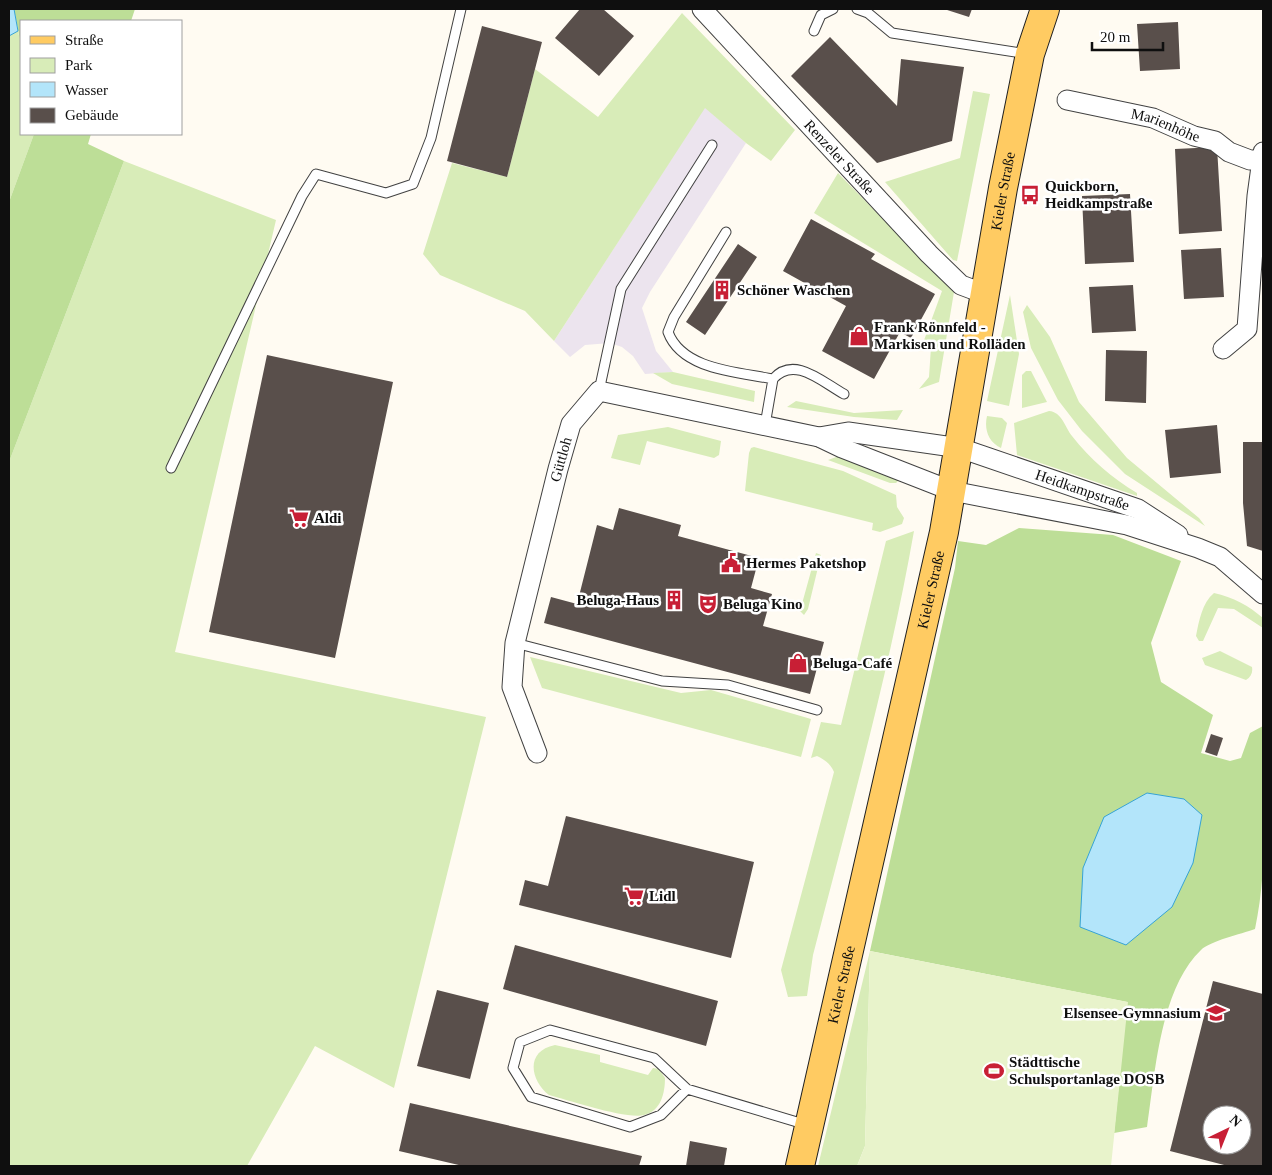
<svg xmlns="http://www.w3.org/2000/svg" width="1272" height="1175" font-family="Georgia,serif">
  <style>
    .industrial { fill: #ece4ee }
    .green { fill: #d8ecb8 }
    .forest { fill: #bdde97 }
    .pitch { fill: #e8f3cb }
    .water { fill: #b3e5fa; stroke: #36a3d5 }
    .building { fill: #594f4b; fill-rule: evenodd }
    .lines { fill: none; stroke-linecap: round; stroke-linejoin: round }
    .lane-casing { stroke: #424242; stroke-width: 11 }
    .street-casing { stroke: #424242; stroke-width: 21 }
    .primary-casing { stroke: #202020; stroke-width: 30 }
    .lane { stroke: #fff; stroke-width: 9 }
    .street { stroke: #fff; stroke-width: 19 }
    .primary { stroke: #ffcb62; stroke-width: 28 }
    .labels { text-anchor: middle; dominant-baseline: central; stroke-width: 5; stroke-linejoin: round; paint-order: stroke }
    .street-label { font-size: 15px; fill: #0f0f0f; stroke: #fff }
    .poi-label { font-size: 15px; font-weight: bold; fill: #0f0f0f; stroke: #fff; text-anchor: start }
  </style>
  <rect width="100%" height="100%" fill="#fffbf2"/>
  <path class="industrial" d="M705,107L746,143L650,292L642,308L656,351L673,372L645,374L633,356L622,347L610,343L585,345L570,357L554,341Z"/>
  <path class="green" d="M682,13L795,130L771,161L746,143L705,108L554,341L525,311L440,275L423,254L452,163L507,177L535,69L598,117Z
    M18,31L21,45V134H34L9,202V36Z
    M973,91L990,94L957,261L953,260L885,182L960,158Z
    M124,161L276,220L175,652L486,717L394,1088L315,1046L247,1166H9V462Z
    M838,173L954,292L939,382L919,389L929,377L931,347L923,343L942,291L814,213Z
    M1010,295L1019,354L1009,406L987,401Z
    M1027,305L1050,337L1079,402L1127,458L1199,518L1205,526L1125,474L1082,431L1058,400L1031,348L1023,312Z
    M1026,371H1031L1047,402L1022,408V375Z
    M673,372L755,391L754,402L672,384L653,373Z
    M796,401L854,413L903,410L897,420L854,417L787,407Z
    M1049,411C1062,412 1065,427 1072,436C1090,459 1112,478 1137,493V496L1017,455L1014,423Z
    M987,416L1002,418L1007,423L1001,448C988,442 984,429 987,416Z
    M668,427L721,441L719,455L714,458L647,441L640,465L611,458L618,435Z
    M754,447L843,471L896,495L897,507L904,518L902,524L880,532L872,530L873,523L745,491L749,453L751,448Z
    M839,456L899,480L896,483H890L828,460Z
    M914,531C889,674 849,815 813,955L807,996L788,997L781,970L834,772C830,763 825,760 817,756L811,758L821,722L841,725L886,541Z
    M816,553L821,555L808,609L804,615L800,611Z
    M1214,593C1233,597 1249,606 1263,618V628L1234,609L1218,608L1203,641H1199L1196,636C1199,621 1202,603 1214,593Z
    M1220,651L1252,667C1253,673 1251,677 1246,680L1205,665L1202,658Z
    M530,657L681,693L711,690L811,719L801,757L542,688Z
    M870,951L865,1146L857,1166H818Z
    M555,1045L600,1055V1062L648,1075L653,1068L659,1069L665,1078C665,1093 661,1111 644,1115C628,1120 568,1100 549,1095C530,1080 525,1051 555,1045Z"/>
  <path class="forest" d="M14,9H135L131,21H21V45Z
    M34,134H91L88,144L124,161L9,462V202Z
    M1019,528L1113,535L1181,561L1151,643L1161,682L1213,715L1201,753L1230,761L1241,758L1250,733L1263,726C1263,793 1269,863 1255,929C1241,934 1210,941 1201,950C1160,989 1155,1074 1147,1127L1114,1133L1127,1002L870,951L955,568L958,541L986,545Z"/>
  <path class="pitch" d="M870,951L1128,1002L1111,1166H857L865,1146Z"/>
  <path class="water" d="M9,9H14L18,31L9,36Z
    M1147,793L1184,799L1202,815L1193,863L1172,907L1126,945L1080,927L1083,868L1104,817Z"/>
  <path class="building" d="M580,9H603L634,36L599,76L555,38Z
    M944,9H972L969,17Z
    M1178,22L1180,69L1140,71L1137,24Z
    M482,26L542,42L507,177L447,161Z
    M830,37L897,106L901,59L964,67L952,141L877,163L791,76Z
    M1217,147L1222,231L1179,234L1175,149Z
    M1130,194L1134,262L1085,264L1082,196Z
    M811,219L875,254L871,259L935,294L911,338L900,332L874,379L822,351L846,306L783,271Z
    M738,244L757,257L705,335L686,322Z
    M1221,248L1224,297L1184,299L1181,250Z
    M1133,285L1136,331L1092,333L1089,287Z
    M1106,350L1147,351L1146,403L1105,401Z
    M267,355L393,382L335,658L209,632Z
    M1217,425L1221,473L1170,478L1165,430Z
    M1243,442H1263V551L1247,546L1243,503Z
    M619,508L681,525L678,536L759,558L751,588L772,594L763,626L824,642L810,694L544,623L551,597L577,604L597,525L613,530Z
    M1211,734L1223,738L1217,756L1205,752Z
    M566,816L754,862L731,958L519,905L525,880L548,886Z
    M515,945L718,1001L706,1046L503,989Z
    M1213,981L1263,994V1166H1228L1170,1151ZM1212,1115H1242V1145H1212Z
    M437,990L489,1003L470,1079L417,1066Z
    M410,1103L642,1156L639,1166H463L399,1151Z
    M690,1141L727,1148L724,1166H686Z"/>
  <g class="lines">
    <defs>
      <path id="lane" d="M857,9L868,13L892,33L1028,54
        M814,31L821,15L833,9
        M726,232L674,317L668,332C682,370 738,372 773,379
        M599,391L621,289L712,145
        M765,425L773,379C794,355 822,382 844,394
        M171,468L302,196L316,174L386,193L413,184L431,138L461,9
        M515,643L662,681L728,685L817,710
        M687,1089L661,1115L630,1127L531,1097L513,1068L520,1042L550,1030L654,1058L687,1089L807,1125"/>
      <g id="street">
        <path id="s1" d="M702,9L929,254L961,285L985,294"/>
        <path id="s2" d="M1067,100L1153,118L1194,136L1215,141L1229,152L1250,160H1261"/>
        <path d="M1223,349L1247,329L1257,196L1263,152"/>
        <path id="s3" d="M819,437L848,432L960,448L1138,509L1178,535"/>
        <path id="s4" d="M537,753L512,687L515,643L558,469L571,424L599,391L819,437L842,448L952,491L1127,525L1198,548L1220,557L1263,594"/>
      </g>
      <g id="primary">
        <path id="s5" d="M800,1166L944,532L1003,188L1030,54L1045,9"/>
      </g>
    </defs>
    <use href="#lane" class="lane-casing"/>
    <use href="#street" class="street-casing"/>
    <use href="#primary" class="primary-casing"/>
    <use href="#lane" class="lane"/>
    <use href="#street" class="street"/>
    <use href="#primary" class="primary"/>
  </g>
  <defs>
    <symbol id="bus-bare" viewBox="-9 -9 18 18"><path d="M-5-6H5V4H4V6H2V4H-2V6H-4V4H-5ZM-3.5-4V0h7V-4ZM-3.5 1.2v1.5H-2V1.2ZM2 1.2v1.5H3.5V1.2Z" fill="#c81f35" stroke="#fff" stroke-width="2.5" paint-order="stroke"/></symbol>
    <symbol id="building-bare" viewBox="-9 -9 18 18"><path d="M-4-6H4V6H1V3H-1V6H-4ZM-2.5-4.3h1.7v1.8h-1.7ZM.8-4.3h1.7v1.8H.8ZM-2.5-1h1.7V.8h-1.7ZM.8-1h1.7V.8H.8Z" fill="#c81f35" stroke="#fff" stroke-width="2.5" paint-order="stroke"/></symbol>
    <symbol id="shop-bare" viewBox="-9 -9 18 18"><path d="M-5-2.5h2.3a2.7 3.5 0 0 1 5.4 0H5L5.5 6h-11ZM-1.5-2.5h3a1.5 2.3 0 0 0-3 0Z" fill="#c81f35" stroke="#fff" stroke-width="2.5" paint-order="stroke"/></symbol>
    <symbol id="supermarket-bare" viewBox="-9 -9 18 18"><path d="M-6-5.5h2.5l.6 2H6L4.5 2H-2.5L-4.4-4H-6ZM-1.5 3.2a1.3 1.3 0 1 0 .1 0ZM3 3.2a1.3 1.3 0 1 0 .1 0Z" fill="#c81f35" stroke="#fff" stroke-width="2.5" paint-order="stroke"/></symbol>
    <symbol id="civic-bare" viewBox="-9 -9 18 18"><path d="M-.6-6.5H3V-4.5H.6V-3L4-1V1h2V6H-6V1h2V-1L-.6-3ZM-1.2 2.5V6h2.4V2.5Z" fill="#c81f35" stroke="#fff" stroke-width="2.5" paint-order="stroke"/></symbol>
    <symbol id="theatre-bare" viewBox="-9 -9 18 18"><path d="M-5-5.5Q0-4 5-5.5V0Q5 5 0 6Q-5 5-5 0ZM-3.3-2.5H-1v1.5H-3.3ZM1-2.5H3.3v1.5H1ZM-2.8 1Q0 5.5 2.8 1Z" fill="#c81f35" stroke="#fff" stroke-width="2.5" paint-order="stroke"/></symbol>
    <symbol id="school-bare" viewBox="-9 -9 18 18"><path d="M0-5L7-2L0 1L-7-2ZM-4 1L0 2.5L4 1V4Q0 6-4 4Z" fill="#c81f35" stroke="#fff" stroke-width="2.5" paint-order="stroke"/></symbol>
    <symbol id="stadium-bare" viewBox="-9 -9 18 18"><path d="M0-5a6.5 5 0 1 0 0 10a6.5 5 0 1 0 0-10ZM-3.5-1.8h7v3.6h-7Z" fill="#c81f35" stroke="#fff" stroke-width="2.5" paint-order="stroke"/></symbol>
  </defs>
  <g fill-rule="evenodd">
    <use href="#bus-bare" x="1016" y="181" width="28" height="28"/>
    <use href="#building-bare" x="708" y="276" width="28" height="28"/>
    <use href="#shop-bare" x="845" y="322" width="28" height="28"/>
    <use href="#supermarket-bare" x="285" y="504" width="28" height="28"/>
    <use href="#civic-bare" x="717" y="549" width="28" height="28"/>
    <use href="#building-bare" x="660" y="586" width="28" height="28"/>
    <use href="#theatre-bare" x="694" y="590" width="28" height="28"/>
    <use href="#shop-bare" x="784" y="649" width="28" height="28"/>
    <use href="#supermarket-bare" x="620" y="882" width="28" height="28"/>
    <use href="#school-bare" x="1202" y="999" width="28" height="28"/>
    <use href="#stadium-bare" x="980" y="1057" width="28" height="28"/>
  </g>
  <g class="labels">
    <g class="street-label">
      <text stroke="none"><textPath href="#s2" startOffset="102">Marienhöhe</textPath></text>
      <text stroke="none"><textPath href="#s1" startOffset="202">Renzeler Straße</textPath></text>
      <text stroke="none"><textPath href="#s5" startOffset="996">Kieler Straße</textPath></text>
      <text stroke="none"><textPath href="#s4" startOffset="304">Güttloh</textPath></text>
      <text stroke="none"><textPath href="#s3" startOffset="272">Heidkampstraße</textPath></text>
      <text stroke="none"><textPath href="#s5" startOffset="591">Kieler Straße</textPath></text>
      <text stroke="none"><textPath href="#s5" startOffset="186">Kieler Straße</textPath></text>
    </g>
    <g class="poi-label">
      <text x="1045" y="186">Quickborn,<tspan x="1045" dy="17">Heidkampstraße</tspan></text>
      <text x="737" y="290">Schöner Waschen</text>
      <text x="874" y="327">Frank Rönnfeld -<tspan x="874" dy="17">Markisen und Rolläden</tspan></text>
      <text x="314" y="518">Aldi</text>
      <text x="746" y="563">Hermes Paketshop</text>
      <text x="659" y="600" text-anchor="end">Beluga-Haus</text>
      <text x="723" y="604">Beluga Kino</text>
      <text x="813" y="663">Beluga-Café</text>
      <text x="649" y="896">Lidl</text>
      <text x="1201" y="1013" text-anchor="end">Elsensee-Gymnasium</text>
      <text x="1009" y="1062">Städttische<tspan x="1009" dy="17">Schulsportanlage DOSB</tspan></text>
    </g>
  </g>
  <rect width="1272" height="1175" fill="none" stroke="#0f0f0f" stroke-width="20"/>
  <rect x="20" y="20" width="162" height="115" fill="#ffffff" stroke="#9f9f9f"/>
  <rect x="30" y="36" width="25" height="8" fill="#ffcb62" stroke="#9f9f9f"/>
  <text x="65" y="45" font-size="15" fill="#0f0f0f">Straße</text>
  <rect x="30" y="58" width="25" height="15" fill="#d8ecb8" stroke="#9f9f9f"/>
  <text x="65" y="70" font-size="15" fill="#0f0f0f">Park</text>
  <rect x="30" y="82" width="25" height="15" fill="#b3e5fa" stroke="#9f9f9f"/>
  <text x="65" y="95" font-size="15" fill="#0f0f0f">Wasser</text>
  <rect x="30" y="108" width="25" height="15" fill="#594f4b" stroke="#9f9f9f"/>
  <text x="65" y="120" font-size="15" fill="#0f0f0f">Gebäude</text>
  <g transform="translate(1227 1130) rotate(43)"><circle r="24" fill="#ffffff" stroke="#9f9f9f"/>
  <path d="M0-4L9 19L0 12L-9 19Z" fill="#c81f35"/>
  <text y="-8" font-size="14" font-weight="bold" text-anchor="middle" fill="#0f0f0f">N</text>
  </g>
  <path d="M1092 42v8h71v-8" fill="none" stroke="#0f0f0f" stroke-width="2.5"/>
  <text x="1100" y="42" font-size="15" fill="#0f0f0f" stroke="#ffffff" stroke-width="4" paint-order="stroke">20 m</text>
</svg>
